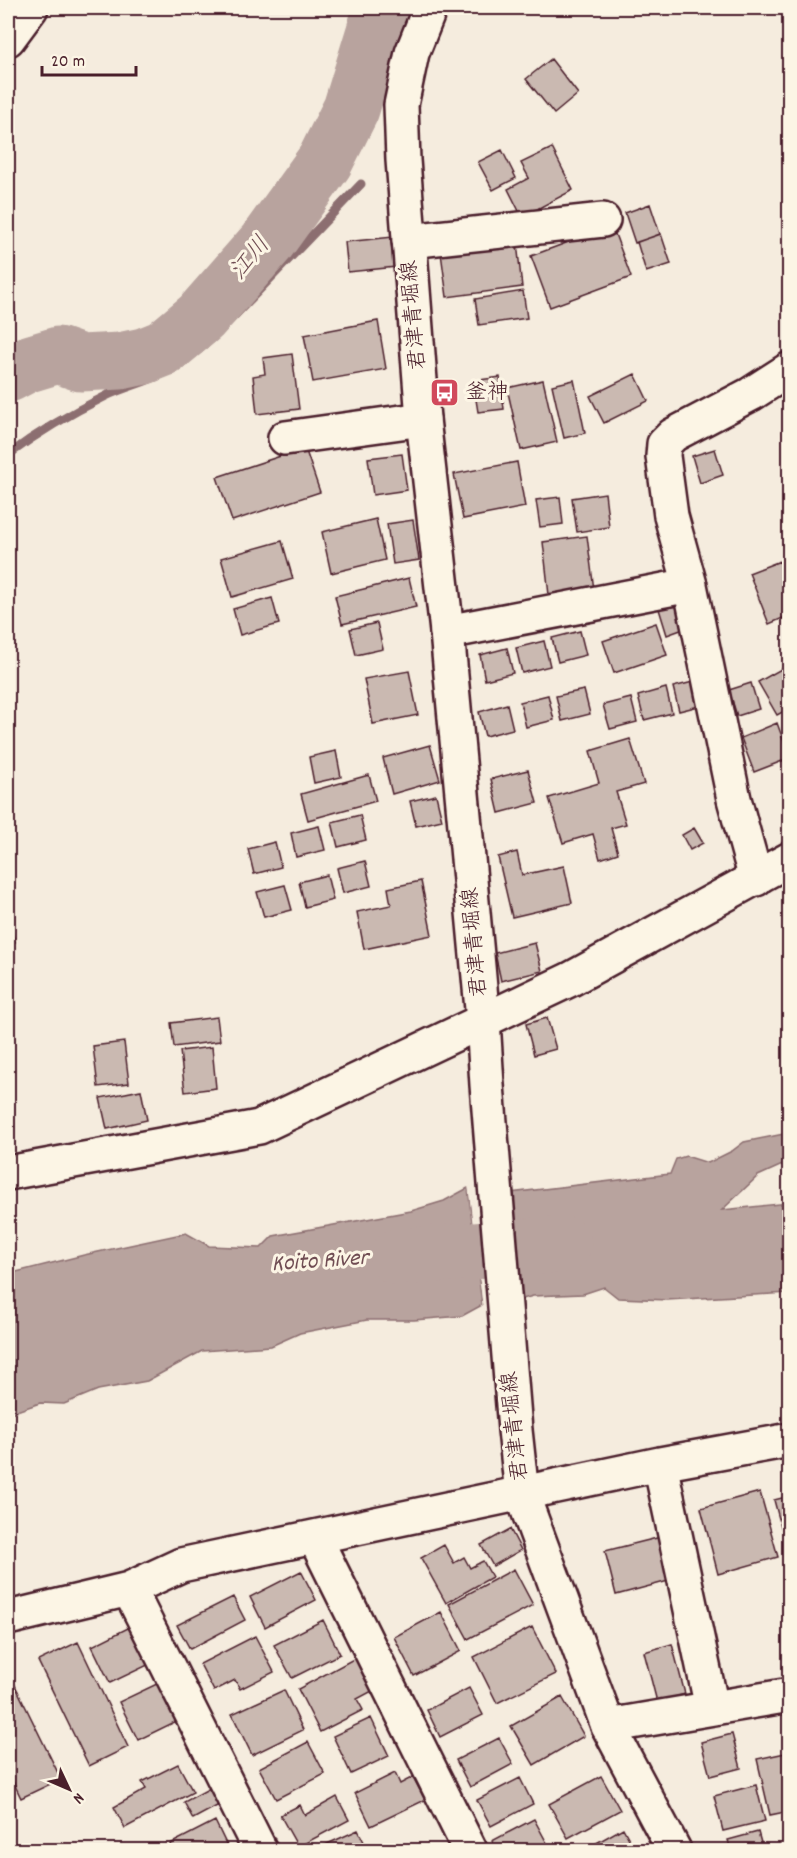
<svg xmlns="http://www.w3.org/2000/svg" width="797" height="1858" font-family="Dekko,'Klee One',sans-serif">
  <style>
    .water { fill: #b8a39e; stroke: #8c6e70; stroke-width: 1.5 }
    .pier { fill: #f5ecde }
    .lines { fill: none; stroke-linecap: round; stroke-linejoin: round }
    .stream { stroke: #8c6e70; stroke-width: 9 }
    .river { stroke: #b8a39e; stroke-width: 57 }
    .building { fill: #cab9b1; stroke: #4a1f2b; stroke-width: 1.5 }
    .street-casing { stroke: #4a1f2b; stroke-width: 38 }
    .secondary-casing { stroke: #4a1f2b; stroke-width: 38 }
    .street { stroke: #fcf5e5; stroke-width: 33 }
    .secondary { stroke: #fcf5e5; stroke-width: 33 }
    .labels { text-anchor: middle; dominant-baseline: central; stroke-width: 6; stroke-linejoin: round; paint-order: stroke }
    .street-label { font-size: 22px; fill: #4a1f2b; stroke: #fcf5e5 }
    .poi-label { font-size: 22px; fill: #4a1f2b; stroke: #fcf5e5; text-anchor: start }
    .water-label { font-size: 24px; font-style: italic; fill: #704d53; stroke: #fcf5e5 }
  </style>
  <rect width="100%" height="100%" fill="#f5ecde"/>
  <filter id="ink" filterUnits="userSpaceOnUse"><feTurbulence type="fractalNoise" baseFrequency=".0167" numOctaves="2"/><feDisplacementMap in="SourceGraphic" scale="12" xChannelSelector="R" yChannelSelector="G"/><feConvolveMatrix kernelMatrix="1 2 1 2 8 2 1 2 1" color-interpolation-filters="sRGB"/></filter>
  <g filter="url(#ink)">
    <path class="water" d="M789,1133V1162L758,1176L722,1210L789,1203V1293L667,1300L618,1298L604,1287L583,1294L533,1296L519,1300L510,1193L670,1174L676,1159L686,1156L708,1163L732,1151L744,1142Z
      M468,1188L482,1305L462,1316L414,1320H367L300,1333L271,1346L202,1351L147,1381L98,1390L64,1404L40,1403L8,1414V1274L84,1255L186,1233L209,1246L261,1248L273,1236L411,1211L444,1201Z"/>
    <path class="pier" d="M468,1185L471,1187L485,1305L483,1308Z"/>
    <g class="lines">
      <path class="stream" d="M8,455C40,431 69,414 106,396C125,387 144,383 162,374C184,363 201,349 218,333L361,184"/>
      <path class="river" d="M8,374L25,365L58,355L81,363L120,361L144,356L164,348L201,317L266,243L325,161L351,109L382,8
        M398,1257L563,1244"/>
    </g>
    <path class="building" d="M551,59L578,94L554,114L526,79Z
      M552,148L573,190L522,217L508,189L529,178L521,163Z
      M502,150L516,178L493,190L478,162Z
      M650,204L660,234L635,243L625,213Z
      M612,226L631,277L550,307L531,256Z
      M661,234L671,264L646,272L637,242Z
      M393,237L396,267L348,272L345,242Z
      M517,243L522,287L447,297L441,253Z
      M523,291L527,318L479,325L475,299Z
      M378,321L386,369L313,382L304,335Z
      M292,354L299,409L257,414L253,376L265,374L263,358Z
      M635,374L648,401L604,423L590,396Z
      M500,377L504,409L478,412L473,381Z
      M543,380L557,442L521,450L507,388Z
      M574,380L585,433L564,438L552,385Z
      M305,448L320,492L232,521L217,477Z
      M715,449L723,475L700,483L692,456Z
      M402,454L407,490L373,495L368,458Z
      M517,462L525,507L463,519L454,474Z
      M605,493L609,527L577,532L572,498Z
      M560,497L563,524L540,527L536,500Z
      M376,519L385,560L331,573L322,532Z
      M413,520L419,560L393,564L387,524Z
      M587,536L594,590L549,595L543,542Z
      M282,541L293,579L232,597L221,558Z
      M780,561L790,585V615L769,624L749,573Z
      M409,578L416,607L342,624L335,596Z
      M272,598L279,624L240,635L233,609Z
      M681,601L689,627L667,635L659,609Z
      M377,623L383,649L356,655L350,629Z
      M656,623L667,655L614,673L603,641Z
      M580,631L586,655L558,662L552,638Z
      M544,641L550,666L522,673L516,648Z
      M507,648L513,673L485,680L480,655Z
      M790,664V708L777,715L758,682Z
      M409,671L418,715L373,724L364,679Z
      M701,680L707,704L679,711L673,687Z
      M751,683L759,709L737,716L729,690Z
      M666,688L672,713L644,720L638,696Z
      M584,690L590,714L562,721L556,696Z
      M548,695L554,720L526,727L520,702Z
      M631,698L637,722L610,729L603,705Z
      M507,704L513,729L485,736L479,712Z
      M777,723L790,758L754,772L741,738Z
      M630,739L644,784L616,792L626,824L611,828L618,853L600,859L593,834L563,843L549,798L599,783L590,751Z
      M430,745L440,780L392,794L383,758Z
      M336,751L341,777L314,783L309,757Z
      M528,770L537,803L499,813L491,779Z
      M369,775L376,801L308,820L301,794Z
      M436,795L442,820L416,826L410,801Z
      M360,815L366,840L338,847L332,822Z
      M319,826L325,850L296,857L291,833Z
      M694,828L703,843L690,850L682,835Z
      M275,842L281,867L254,874L248,849Z
      M517,852L522,875L564,866L572,903L512,917L498,857Z
      M365,861L371,886L343,893L337,868Z
      M327,875L333,900L305,907L299,882Z
      M421,881L432,935L364,949L357,912L391,905L388,888Z
      M285,885L292,910L264,917L257,892Z
      M8,916L15,942L8,944Z
      M535,943L542,971L501,981L495,953Z
      M217,1017L220,1041L174,1047L171,1023Z
      M547,1018L556,1049L534,1055L526,1024Z
      M124,1042L129,1083L98,1087L93,1046Z
      M212,1047L216,1088L185,1092L180,1051Z
      M141,1090L147,1120L107,1129L100,1098Z
      M760,1492L778,1557L718,1574L701,1508Z
      M790,1496V1545H786L774,1500Z
      M510,1529L521,1550L493,1566L481,1545Z
      M665,1536L676,1579L616,1595L605,1551Z
      M444,1545L454,1563L464,1557L470,1568L483,1561L492,1577L446,1603L421,1558Z
      M514,1569L533,1605L468,1639L449,1604Z
      M301,1571L316,1600L265,1627L250,1597Z
      M233,1597L245,1620L190,1649L177,1625Z
      M441,1612L461,1651L414,1676L394,1637Z
      M323,1620L340,1654L292,1678L274,1645Z
      M132,1626L150,1664L110,1683L92,1646Z
      M532,1627L556,1674L497,1703L474,1657Z
      M255,1636L274,1672L240,1689L235,1680L214,1691L200,1664Z
      M78,1642L128,1747L89,1766L38,1661Z
      M672,1644L685,1694L657,1702L644,1652Z
      M359,1656L376,1689L357,1699L363,1710L320,1732L298,1689Z
      M10,1675L61,1779L21,1798L8,1771V1676Z
      M161,1682L179,1720L138,1740L119,1702Z
      M469,1688L483,1715L440,1737L427,1710Z
      M284,1690L303,1730L252,1755L232,1714Z
      M562,1697L584,1736L534,1765L511,1726Z
      M371,1718L389,1756L351,1774L333,1736Z
      M732,1734L741,1768L710,1776L701,1742Z
      M499,1738L513,1764L470,1787L456,1760Z
      M308,1742L325,1774L276,1799L259,1768Z
      M790,1752V1811L770,1815L757,1759Z
      M178,1764L193,1792L125,1828L114,1807L146,1789L142,1782Z
      M395,1773L400,1784L413,1777L425,1800L371,1826L355,1793Z
      M601,1776L620,1810L568,1838L549,1804Z
      M520,1778L533,1804L491,1826L477,1800Z
      M756,1785L765,1821L723,1831L714,1796Z
      M210,1788L219,1805L193,1819L184,1802Z
      M337,1797L349,1820L298,1847L280,1815L300,1805L305,1815Z
      M534,1819L548,1845L538,1850H496L492,1841Z
      M215,1821L228,1848L224,1850H174L170,1844Z
      M623,1828L635,1850H584Z
      M358,1830L368,1850H314Z
      M758,1832L763,1850L790,1843V1850H731L728,1840Z"/>
    <g class="lines">
      <defs>
        <path id="street" d="M409,241L603,220
          M285,438L423,419
          M447,632L690,585
          M756,879L734,799L690,585L671,516L663,456L664,444L673,435L751,394L790,369
          M8,1173L259,1127L571,979L790,859
          M660,1464L712,1708
          M315,1538L470,1850
          M129,1589L260,1850
          M8,1618L129,1589L181,1565L660,1464L790,1440
          M608,1726L790,1695"/>
        <path id="secondary" d="M430,8L412,53L401,105L403,160L423,419L447,632L483,1020L487,1085L515,1430L522,1494L608,1726L674,1850
          M8,39L31,8"/>
      </defs>
      <use href="#street" class="street-casing"/>
      <use href="#secondary" class="secondary-casing"/>
      <use href="#street" class="street"/>
      <use href="#secondary" class="secondary"/>
    </g>
  </g>
  <defs>
    <symbol id="bus-square" viewBox="-11 -11 22 22"><rect x="-9" y="-9" width="18" height="18" rx="4" fill="#d1495b" stroke="#fcf5e5"/><path d="M-5-6H5V4H4V6H2V4H-2V6H-4V4H-5ZM-3.5-4V0h7V-4ZM-3.5 1.2v1.5H-2V1.2ZM2 1.2v1.5H3.5V1.2Z" fill="#fff"/></symbol>
  </defs>
  <g fill-rule="evenodd">
    <use href="#bus-square" x="428" y="376" width="33" height="33"/>
  </g>
  <g class="labels">
    <g class="street-label">
      <text transform="translate(415 315) rotate(-95)">君津青堀線</text>
      <text transform="translate(476 942) rotate(-95)">君津青堀線</text>
      <text transform="translate(516 1426) rotate(-96)">君津青堀線</text>
    </g>
    <g class="poi-label">
      <text x="465" y="393">釜神</text>
    </g>
    <g class="water-label">
      <text transform="translate(251 259) rotate(-50)">江川</text>
      <text transform="translate(320 1262) rotate(-4)">Koito River</text>
    </g>
  </g>
  <rect width="797" height="1858" fill="none" stroke="#fcf5e5" stroke-width="30"/>
  <rect x="15" y="15" width="767" height="1828" fill="none" stroke="#4a1f2b" stroke-width="2" filter="url(#ink)"/>
  <g transform="translate(69 1789) rotate(134)" stroke="#fcf5e5" stroke-width="4.5" paint-order="stroke">
  <path d="M0-4.5L10 22L0 15L-10 22Z" fill="#4a1f2b"/>
  <text y="-9" font-size="16" font-weight="bold" text-anchor="middle" fill="#4a1f2b">N</text>
  </g>
  <path d="M42 66v9h94v-9" fill="none" stroke="#4a1f2b" stroke-width="3"/>
  <text x="51" y="66" font-size="18" fill="#4a1f2b" stroke="#fcf5e5" stroke-width="4.5" paint-order="stroke">20 m</text>
</svg>
